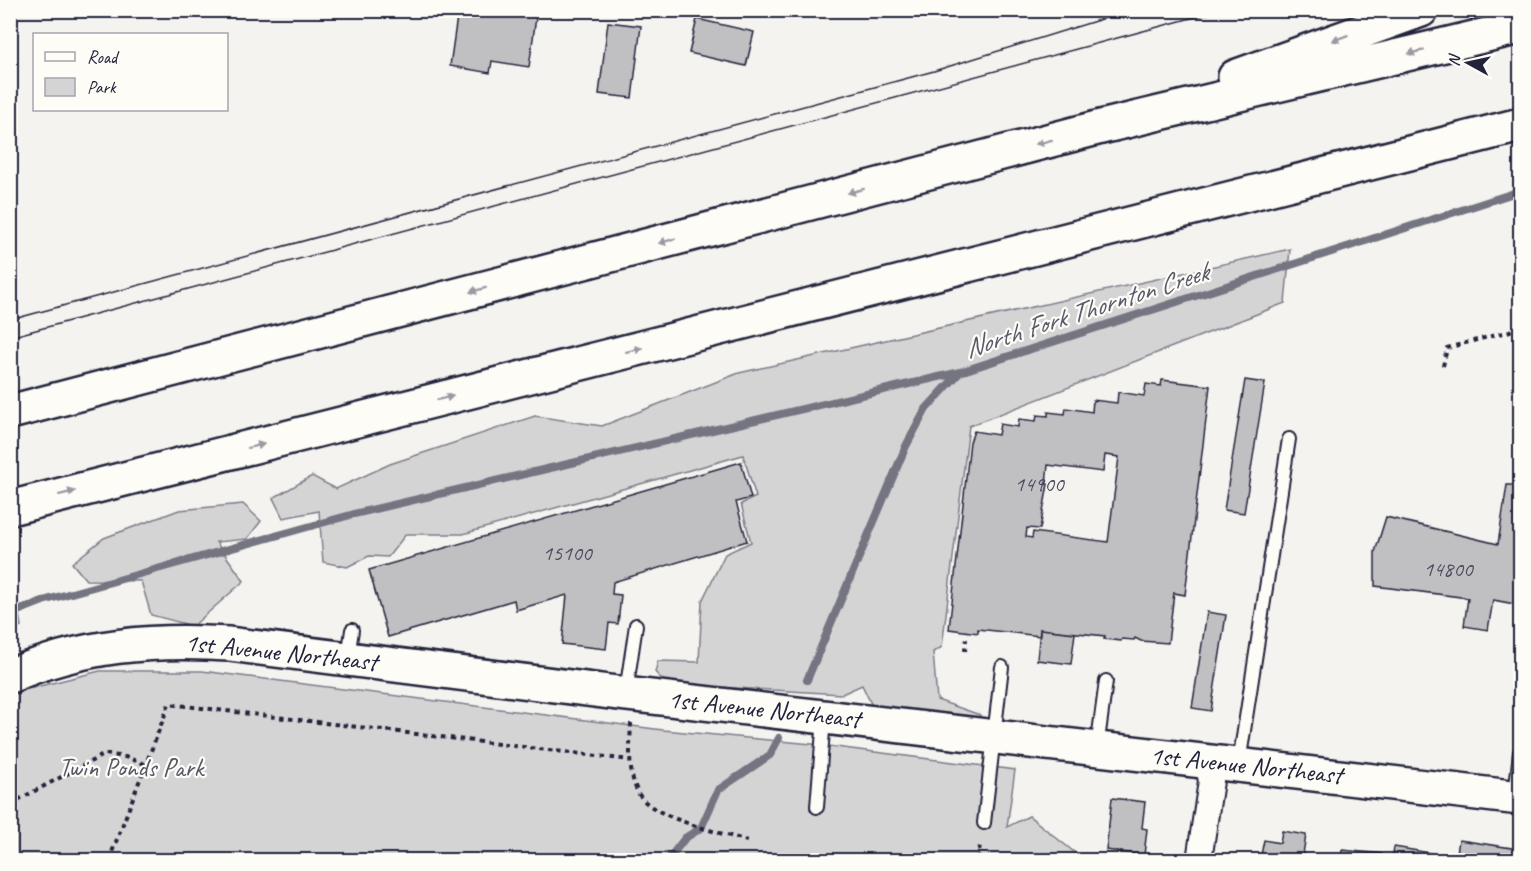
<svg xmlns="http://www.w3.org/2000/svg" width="1531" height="871" font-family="Caveat,sans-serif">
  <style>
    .green { fill: #d5d4d5; stroke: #7c7b88; stroke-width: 1.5 }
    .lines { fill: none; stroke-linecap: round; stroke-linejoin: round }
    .stream { stroke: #757582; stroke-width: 8 }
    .building { fill: #c0bfc2; stroke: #22223b; stroke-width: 1.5; fill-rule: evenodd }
    .lane-casing { stroke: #22223b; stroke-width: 16 }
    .street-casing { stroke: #22223b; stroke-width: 28 }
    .secondary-casing { stroke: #22223b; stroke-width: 38 }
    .highway-casing { stroke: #22223b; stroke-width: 38 }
    .path { stroke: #22223b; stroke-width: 4; stroke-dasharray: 4.5 4.5; stroke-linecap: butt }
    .lane { stroke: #fdfcf7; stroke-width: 12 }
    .street { stroke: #fdfcf7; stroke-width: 24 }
    .secondary { stroke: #fdfcf7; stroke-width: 33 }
    .highway { stroke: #fdfcf7; stroke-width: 33 }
    .tram { stroke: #22223b; stroke-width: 1.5 }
    .oneway { fill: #9a9aa2 }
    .labels { text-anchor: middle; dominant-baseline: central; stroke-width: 4.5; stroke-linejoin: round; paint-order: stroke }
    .number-label { font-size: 22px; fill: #4a495d }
    .street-label { font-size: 26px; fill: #22223b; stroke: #fdfcf7 }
    .park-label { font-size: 26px; fill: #585769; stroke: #fdfcf7 }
    .water-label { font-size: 27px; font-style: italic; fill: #59596b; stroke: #fdfcf7 }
  </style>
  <rect width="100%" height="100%" fill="#f4f3ef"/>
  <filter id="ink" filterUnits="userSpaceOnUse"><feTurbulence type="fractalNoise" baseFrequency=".0167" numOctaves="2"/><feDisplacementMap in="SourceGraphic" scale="12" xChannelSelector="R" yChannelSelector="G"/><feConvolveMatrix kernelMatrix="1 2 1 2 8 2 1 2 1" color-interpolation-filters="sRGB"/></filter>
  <g filter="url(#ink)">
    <path class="green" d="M1290,249L1285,303L969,426L942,647L933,652L937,700L980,715L976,723L876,714L862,685L842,694L666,684L655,672L658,661L699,662L702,601L725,554L751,542L741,504L756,497L743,455L463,534H406L388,557L369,556L347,567L323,562L319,511L283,518L273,498L312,476L336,489L390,464L535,416L602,426L739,373Z
      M243,504L261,521L247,539L216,542L244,581L193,626L151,615L141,581L86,580L72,563L104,538L179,510Z
      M11,583L14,584L21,626L11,631Z
      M100,671H202L663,730L812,744L1015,770L1007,827L1029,816L1079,856V860H11L10,696L24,690Z"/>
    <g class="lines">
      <path class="stream" d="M10,614L43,601L354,514L960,372
        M807,680L906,446L926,409L960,372L1514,193L1520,194
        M668,860L685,838L701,828L718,790L770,755L779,738"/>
    </g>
    <path class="building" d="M458,10H537L529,67L492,61L490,73L450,66Z
      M697,19L754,32L746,66L689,53Z
      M608,22L641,26L632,98L599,94Z
      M1162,380L1210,386L1185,595L1174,593L1168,643L1141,641L1135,638L1134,640L1122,639L1121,641L1104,639L1105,636L1040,629V636L978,629V633L949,629L970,442L974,431L998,435L1000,424L1018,427L1019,419L1036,421L1037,415L1048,416V412L1065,414L1066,408L1092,412L1093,400L1117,403L1118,392L1144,396L1146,384L1161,386ZM1105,455L1119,457L1108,542L1033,532L1032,538L1026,537L1027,528L1040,529L1048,484H1046L1048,465L1103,472Z
      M1245,380L1265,383L1244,513L1224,510Z
      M741,462L751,498L736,502L747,541L613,582L612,594L621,595L618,624L609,623L606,649L562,644L567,595L516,610L514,600L388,637L369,570Z
      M1507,485H1520V605L1493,600L1488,630L1464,626L1468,598L1375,586V552L1386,517L1498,544Z
      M1207,612L1226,615L1211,711L1192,708Z
      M1040,629L1075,633L1071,664L1037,660Z
      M1112,798L1145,802L1142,828L1147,829L1144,855L1106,850Z
      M1282,831L1306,835L1302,860H1260L1264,840L1280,843Z
      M1459,840L1518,849L1516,860H1456Z
      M1394,847L1431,853L1430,860H1392Z
      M1342,850L1382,854L1381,860H1312V857L1341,860Z"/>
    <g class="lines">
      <defs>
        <path id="lane" d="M348,657L352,630
          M626,692L636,625
          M1097,748L1106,681
          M1239,763L1289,439
          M1515,796L1520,752
          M817,807L824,718
          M984,823L1002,667"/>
        <path id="street" d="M1199,860L1211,781L1207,761"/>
        <path id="secondary" d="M10,676C81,645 153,639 229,644L626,694L1520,798"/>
        <path id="highway" d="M1235,77L1421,10
          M10,412L1101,127L1520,27
          M10,508L1520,125"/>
      </defs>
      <use href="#lane" class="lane-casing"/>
      <use href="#street" class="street-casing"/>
      <use href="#secondary" class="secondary-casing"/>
      <use href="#highway" class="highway-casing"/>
      <path class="path" d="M969,10L999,14L1104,10
        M1443,366L1447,348L1510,331L1520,325
        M965,651L966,639
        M631,723C630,746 627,776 640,796C656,819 720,832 747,841
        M10,804L105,754L125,757L148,765
        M109,860L169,704L630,760
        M978,860L980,845"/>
      <use href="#lane" class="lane"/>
      <use href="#street" class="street"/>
      <use href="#secondary" class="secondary"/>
      <use href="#highway" class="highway"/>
      <path class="tram" d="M10,320L934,71L1131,10
        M10,337L1221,10"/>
    </g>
    <defs><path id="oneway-solid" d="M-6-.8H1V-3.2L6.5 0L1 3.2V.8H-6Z" transform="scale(1.5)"/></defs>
    <g class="oneway">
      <use href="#oneway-solid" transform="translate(1340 38) rotate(160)"/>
      <use href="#oneway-solid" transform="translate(1416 52) rotate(167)"/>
      <use href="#oneway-solid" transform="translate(1044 142) rotate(165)"/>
      <use href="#oneway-solid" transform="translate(856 191) rotate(165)"/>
      <use href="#oneway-solid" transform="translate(667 241) rotate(165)"/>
      <use href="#oneway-solid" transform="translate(478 290) rotate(165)"/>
      <use href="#oneway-solid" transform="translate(634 350) rotate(-14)"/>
      <use href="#oneway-solid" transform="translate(445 398) rotate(-14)"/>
      <use href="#oneway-solid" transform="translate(256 446) rotate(-14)"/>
      <use href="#oneway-solid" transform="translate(67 493) rotate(-14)"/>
    </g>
  </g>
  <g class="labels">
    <g class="number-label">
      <text x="1039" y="484">14900</text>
      <text x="567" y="553">15100</text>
      <text x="1448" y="569">14800</text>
    </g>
    <g class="street-label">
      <text transform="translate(281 652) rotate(6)">1st Avenue Northeast</text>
      <text transform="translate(764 709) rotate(6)">1st Avenue Northeast</text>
      <text transform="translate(1246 765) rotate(6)">1st Avenue Northeast</text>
    </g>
    <g class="park-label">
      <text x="131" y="767">Twin Ponds Park</text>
    </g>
    <g class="water-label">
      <text transform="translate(1086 310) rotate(-18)">North Fork Thornton Creek</text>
    </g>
  </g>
  <rect width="1531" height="871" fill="none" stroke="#fdfcf7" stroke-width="36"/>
  <rect x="18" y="18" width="1495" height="835" fill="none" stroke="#22223b" stroke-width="2" filter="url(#ink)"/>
  <rect x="33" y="33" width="195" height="78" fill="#fdfcf7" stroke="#a5a5ac" stroke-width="1.5"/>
  <rect x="45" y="52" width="30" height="9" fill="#fdfcf7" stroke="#a5a5ac" stroke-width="1.5"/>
  <text x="87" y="63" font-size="18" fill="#22223b">Road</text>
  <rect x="45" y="78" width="30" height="18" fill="#d5d4d5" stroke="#a5a5ac" stroke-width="1.5"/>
  <text x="87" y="93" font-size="18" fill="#22223b">Park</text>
  <g transform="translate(1468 63) rotate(278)" stroke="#fdfcf7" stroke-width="4.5" paint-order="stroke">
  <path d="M0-4.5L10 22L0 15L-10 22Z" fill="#22223b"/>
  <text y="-9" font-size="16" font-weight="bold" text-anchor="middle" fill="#22223b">N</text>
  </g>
</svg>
